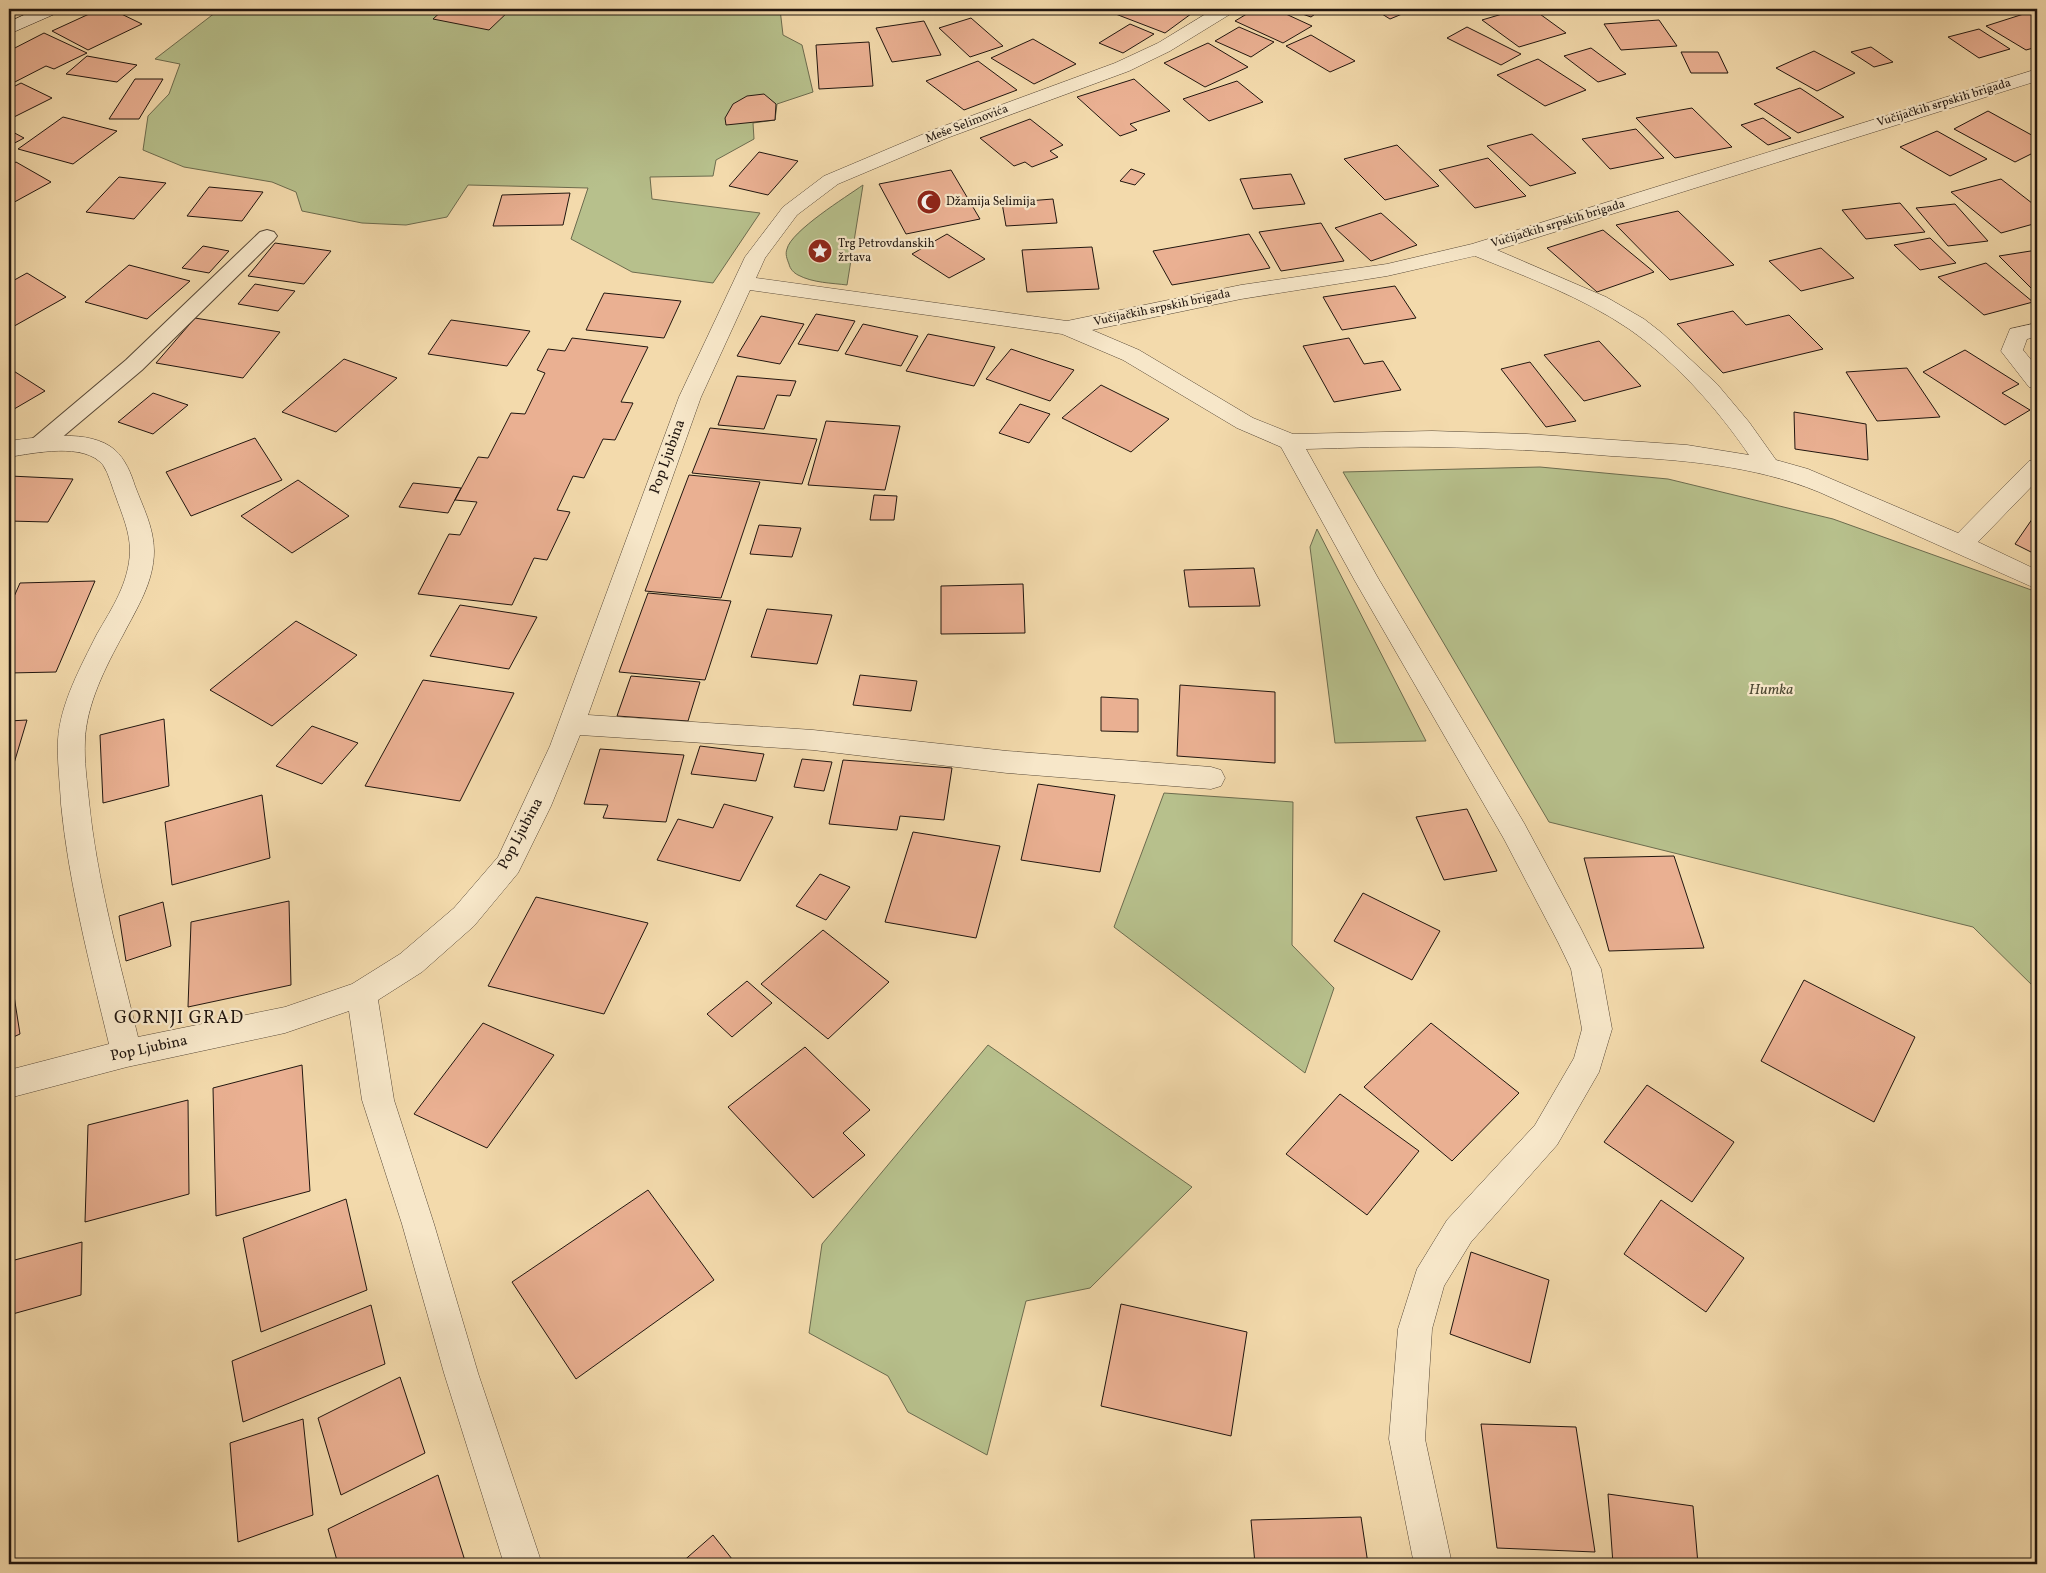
<svg xmlns="http://www.w3.org/2000/svg" width="2046" height="1573" font-family="Vollkorn,serif">
  <style>
    .green { fill: #b7c08c; stroke: #6c6b4e }
    .building { fill: #eab092; stroke: #21160f }
    .lines { fill: none; stroke-linecap: round; stroke-linejoin: round }
    .lane-casing { stroke: #564736; stroke-width: 2 }
    .street-casing { stroke: #564736; stroke-width: 1 }
    .secondary-casing { stroke: #21160f; stroke-width: 1 }
    .lane { fill: #f7e7c9; fill-rule: evenodd }
    .street { fill: #f7e7c9; fill-rule: evenodd }
    .secondary { fill: #f7e7c9; fill-rule: evenodd }
    .labels { text-anchor: middle; dominant-baseline: central; stroke-width: 4.5; stroke-linejoin: round; paint-order: stroke }
    .far-street-label { font-size: 12px; fill: #21160f; stroke: #f7e7c9 }
    .far-poi-label { font-size: 12px; fill: #21160f; stroke: #f7e7c9; text-anchor: start }
    .street-label { font-size: 15px; fill: #21160f; stroke: #f7e7c9 }
    .park-label { font-size: 15px; font-style: italic; fill: #4e4934; stroke: #f7e7c9 }
    .quarter-label { font-size: 18px; letter-spacing: 1px; fill: #21160f; stroke: #f7e7c9 }
  </style>
  <rect width="100%" height="100%" fill="#f3daac"/>
  <filter id="stains"><feTurbulence type="fractalNoise" baseFrequency=".004" numOctaves="4"/><feColorMatrix values="0 0 0 0 .2 0 0 0 0 .09 0 0 0 0 .02 0 0 0 .5 -.17"/></filter>
  <radialGradient id="worn" r=".72"><stop offset=".6" stop-color="#630" stop-opacity="0"/><stop offset="1" stop-color="#630" stop-opacity=".3"/></radialGradient>
  <path class="green" d="M220,9H780L783,35L802,45L813,92L777,104L775,120L753,123L754,139L716,160L713,176L650,177L652,199L760,213L713,283L632,272L571,239L588,188L468,185L447,217L406,225L362,223L302,211L296,192L272,182L184,167L143,150L148,116L169,94L180,64L155,59Z
    M863,185L847,285C832,283 813,283 798,275C794,273 790,269 789,264C787,259 785,254 787,249C791,231 846,197 863,185Z
    M1540,467L1668,479L1833,519L2037,592V990L1973,927L1549,822L1343,472Z
    M1317,529L1426,741L1335,743L1310,547Z
    M1164,793L1293,802L1292,945L1334,988L1305,1073L1114,927Z
    M988,1045L1192,1187L1090,1288L1026,1301L987,1455L908,1412L888,1376L809,1333L822,1244Z"/>
  <path class="building" d="M100,9H111L142,24L88,50L52,31Z
    M444,9H502L510,10L489,30L433,19Z
    M1119,9H1189L1195,11L1165,33L1113,13Z
    M1255,9H1275L1312,26L1283,43L1235,21Z
    M1288,9H1322L1311,17Z
    M1374,9H1414L1390,19Z
    M1519,9H1533L1566,33L1519,47L1482,20Z
    M2033,11L2037,13V47L2026,50L1986,26Z
    M971,18L1003,46L970,57L939,28Z
    M1659,20L1677,46L1621,50L1604,24Z
    M924,21L941,55L892,62L876,28Z
    M1130,24L1154,34L1123,53L1099,43Z
    M1239,27L1274,42L1251,57L1215,41Z
    M1467,27L1521,54L1501,65L1447,38Z
    M1979,29L2010,49L1979,58L1948,37Z
    M44,33L87,53L54,69L46,66L9,85V51Z
    M1311,35L1355,61L1330,72L1286,46Z
    M1033,39L1076,64L1034,84L991,58Z
    M869,42L873,86L819,89L816,45Z
    M1208,43L1248,67L1205,87L1164,63Z
    M1871,47L1893,62L1874,67L1851,52Z
    M1591,48L1626,74L1598,82L1564,56Z
    M1814,51L1855,73L1817,91L1776,68Z
    M1681,52H1718L1728,73H1691Z
    M87,56L137,65L117,82L66,74Z
    M1538,59L1586,90L1545,106L1497,75Z
    M978,61L1017,90L964,110L926,81Z
    M135,79H163L139,119H109Z
    M1134,79L1170,111L1130,124L1137,130L1120,136L1077,97Z
    M1237,81L1263,102L1209,121L1183,99Z
    M21,83L52,98L14,117L9,114V89Z
    M1800,88L1844,117L1798,133L1754,104Z
    M764,94L776,104L775,120L726,125L725,118L733,104L747,96Z
    M1692,108L1732,147L1675,158L1636,118Z
    M1988,111L2037,138V151L2015,162L1954,129Z
    M63,117L117,131L73,164L18,149Z
    M1763,118L1791,138L1768,145L1741,125Z
    M1030,119L1063,145L1050,151L1058,157L1032,167L1025,162L1014,166L980,138Z
    M1636,129L1664,158L1610,169L1582,139Z
    M9,130L24,138L9,146Z
    M1937,131L1987,159L1950,176L1900,147Z
    M1532,134L1576,173L1530,186L1487,146Z
    M1397,145L1439,186L1385,200L1344,159Z
    M759,152L798,161L768,195L729,186Z
    M1488,158L1526,196L1475,208L1439,170Z
    M16,162L51,182L9,205V166Z
    M1131,169L1145,174L1135,185L1120,181Z
    M951,170L980,219L906,234L879,184Z
    M1291,174L1305,204L1253,209L1240,179Z
    M119,177L166,183L134,219L86,212Z
    M2001,179L2037,207V223L2001,233L1951,192Z
    M209,187L263,192L242,221L187,216Z
    M570,193L563,225L493,226L502,195Z
    M1053,199L1057,223L1006,226L1002,203Z
    M1900,203L1925,232L1866,239L1842,210Z
    M1955,204L1988,241L1948,246L1916,208Z
    M1678,211L1734,265L1670,280L1616,225Z
    M1381,213L1417,245L1371,261L1335,228Z
    M1321,223L1344,261L1281,271L1259,232Z
    M1603,230L1654,272L1597,292L1547,248Z
    M947,234L985,259L949,278L912,254Z
    M1249,234L1270,268L1172,285L1153,251Z
    M1930,238L1956,263L1920,270L1894,245Z
    M275,243L331,251L304,284L248,276Z
    M203,246L229,251L209,273L182,268Z
    M1092,247L1099,289L1027,292L1022,250Z
    M1821,248L1854,278L1801,291L1769,261Z
    M2037,250V294L1999,256Z
    M1986,263L2033,302L1984,315L1938,277Z
    M129,265L190,281L147,319L85,302Z
    M27,273L66,297L9,329V283Z
    M255,284L295,291L278,311L238,304Z
    M1395,286L1416,318L1342,330L1323,297Z
    M604,293L681,301L664,338L586,330Z
    M1733,311L1746,325L1789,315L1823,349L1723,373L1677,324Z
    M816,314L855,321L838,351L798,344Z
    M761,316L804,324L780,364L737,356Z
    M195,318L280,332L243,378L156,363Z
    M451,320L530,331L507,366L428,354Z
    M863,324L918,336L901,366L845,354Z
    M928,334L995,347L974,386L906,371Z
    M572,338L648,347L621,402L633,403L615,440L603,439L584,478L573,476L557,510L570,512L547,560L534,558L512,605L418,594L449,534L460,535L477,502L455,500L478,457L488,458L511,413L525,414L545,373L537,370L548,349L565,351Z
    M1349,338L1364,364L1383,361L1401,390L1334,402L1303,346Z
    M1599,341L1641,386L1584,401L1544,355Z
    M1011,349L1074,370L1050,401L986,379Z
    M1965,350L2019,384L2002,393L2030,410L2005,425L1923,372Z
    M344,359L397,378L336,432L282,412Z
    M1530,362L1576,421L1546,427L1501,369Z
    M9,368L45,391L9,412Z
    M1907,368L1940,417L1877,421L1846,372Z
    M737,376L796,381L790,396L777,395L764,429L718,425Z
    M1101,385L1169,419L1131,452L1062,418Z
    M153,393L188,405L153,434L118,422Z
    M1020,404L1050,414L1029,443L999,433Z
    M1794,412L1866,424L1868,460L1795,449Z
    M826,421L900,426L885,490L808,485Z
    M710,428L817,439L802,484L692,473Z
    M255,438L282,480L191,516L166,472Z
    M689,475L760,482L721,598L645,591Z
    M10,476L73,479L48,522L9,521Z
    M298,480L349,516L292,553L241,516Z
    M413,483L461,488L448,513L399,507Z
    M874,495L897,496L894,520H870Z
    M2037,512V555L2015,544Z
    M759,525L801,528L792,557L750,554Z
    M1254,568L1260,606L1189,607L1184,570Z
    M95,581L56,672L9,673V608L20,583Z
    M1023,584L1025,633L941,634V586Z
    M648,593L731,601L705,680L619,672Z
    M460,605L537,617L509,669L430,656Z
    M767,609L832,615L817,664L751,657Z
    M296,621L357,655L272,726L210,690Z
    M860,675L917,681L911,711L853,705Z
    M631,676L700,682L688,721L617,716Z
    M423,680L514,693L460,801L365,786Z
    M1180,685L1275,692V763L1177,756Z
    M1101,697L1138,699V732L1101,731Z
    M164,719L169,786L103,803L100,735Z
    M27,720L9,780V721Z
    M312,726L358,743L322,784L276,766Z
    M700,746L764,754L756,781L691,774Z
    M600,749L684,755L666,822L603,818L608,805L584,804Z
    M802,759L832,762L824,791L794,787Z
    M843,760L952,768L944,820L900,816L897,830L829,824Z
    M1038,784L1115,795L1100,872L1021,860Z
    M262,795L270,858L172,885L165,822Z
    M724,804L773,817L740,881L657,860L678,819L713,828Z
    M1467,809L1497,871L1444,880L1416,817Z
    M913,832L1000,846L976,938L885,922Z
    M1674,856L1704,948L1609,951L1584,858Z
    M820,874L850,887L826,920L796,906Z
    M1363,893L1440,931L1412,980L1334,941Z
    M536,897L648,923L604,1014L488,986Z
    M289,901L291,985L188,1007L191,922Z
    M163,902L171,946L126,961L119,916Z
    M823,930L889,982L828,1039L761,984Z
    M9,964L20,1034L9,1039Z
    M1804,980L1915,1037L1874,1122L1761,1061Z
    M747,981L772,1003L732,1037L707,1014Z
    M483,1023L554,1055L487,1148L414,1114Z
    M1431,1023L1519,1093L1452,1161L1364,1087Z
    M805,1047L870,1110L843,1133L865,1155L813,1198L728,1107Z
    M302,1065L310,1191L216,1216L213,1088Z
    M1647,1085L1734,1142L1692,1202L1604,1142Z
    M1340,1094L1419,1151L1367,1215L1286,1154Z
    M188,1100L189,1194L85,1222L88,1125Z
    M648,1190L714,1280L576,1379L512,1282Z
    M346,1199L367,1290L261,1332L243,1238Z
    M1661,1200L1744,1258L1706,1312L1624,1254Z
    M82,1242L81,1295L9,1315L11,1261Z
    M1471,1252L1549,1280L1530,1363L1450,1334Z
    M1121,1304L1247,1332L1231,1436L1101,1406Z
    M371,1305L385,1364L243,1422L232,1361Z
    M400,1377L425,1453L341,1495L318,1418Z
    M303,1419L313,1515L238,1542L230,1443Z
    M1481,1424L1576,1427L1595,1552L1497,1548Z
    M438,1475L466,1564H338L328,1529Z
    M1608,1494L1693,1506L1698,1564H1613Z
    M1361,1517L1368,1564H1255L1251,1520Z
    M713,1535L736,1564H680Z"/>
  <g class="lines">
    <defs>
      <path id="lane" d="M267,230L274,232L277,236L274,240L142,370L47,450L39,452L31,450L28,445L31,440L126,360L260,232Z"/>
      <path id="street" d="M1214,9H1235L1232,13L1170,51L1129,71L947,138L838,184L797,215L765,258L756,278L1067,321L1241,285L1387,264L1472,244L2037,69V81L1497,250L1606,297L1644,319L1662,333L1717,384L1749,422L1776,460L1808,469L1958,533L2029,461L2037,459V481L1978,542L2037,570V589L1819,492C1753,465 1682,460 1611,456C1552,451 1493,448 1434,447C1391,446 1348,448 1306,449L1378,578L1524,823L1580,927L1601,969L1612,1029L1599,1072L1557,1145L1471,1242L1444,1286L1432,1329L1425,1439L1452,1564H1414L1389,1439L1398,1329L1417,1269L1447,1220L1535,1125L1574,1058L1582,1029L1571,969L1558,942L1504,839L1355,581L1281,447L1237,428L1123,360L1062,334L750,290L701,397L588,715L813,730L1007,751L1211,767L1221,770L1225,778L1221,786L1211,789L1007,773L813,750L580,735L551,806L518,873L474,926L422,972L378,1000L394,1100L434,1224L478,1373L542,1564H504L444,1373L402,1224L362,1100L349,1011L285,1033L127,1067L9,1098V1070L109,1044C90,965 69,885 61,804C60,783 57,761 58,740C60,704 81,666 97,634C112,608 129,583 130,551C130,532 122,514 116,497C112,487 109,474 103,465C84,442 35,453 9,457V441C39,437 90,428 115,450C125,459 131,473 135,486C143,507 154,528 154,551C154,582 137,608 123,635C106,666 86,705 85,741C84,761 87,781 89,801C97,881 119,959 138,1037L285,1007L352,984L400,954L454,908L498,857L550,746L679,397L745,257L783,207L824,176L933,130L1115,63L1158,43ZM1475,256C1527,277 1582,297 1629,329C1676,362 1717,408 1749,455L1687,445L1527,434L1432,431L1293,434L1253,418L1139,350L1092,330L1241,299L1387,276Z
        M2037,323V337L2027,339L2023,350L2037,367V389L2029,387L2001,351L2010,329Z"/>
      <path id="secondary" d="M37,9H60L57,13L9,34V22Z"/>
    </defs>
    <use href="#lane" class="lane-casing"/>
    <use href="#street" class="street-casing"/>
    <use href="#secondary" class="secondary-casing"/>
    <use href="#lane" class="lane"/>
    <use href="#street" class="street"/>
    <use href="#secondary" class="secondary"/>
  </g>
  <defs>
    <symbol id="mosque-disc" viewBox="-11 -11 22 22"><circle r="9.5" fill="#8f2418" stroke="#f7e7c9"/><path d="M3.5-4.9A6 6 0 1 0 3.5 4.9A5 5 0 1 1 3.5-4.9Z" fill="#fff"/></symbol>
    <symbol id="sight-disc" viewBox="-11 -11 22 22"><circle r="9.5" fill="#8f2418" stroke="#f7e7c9"/><path d="M0-6L1.8-2.2L6-1.7L2.9 1.2L3.7 5.4L0 3.3L-3.7 5.4L-2.9 1.2L-6-1.7L-1.8-2.2Z" fill="#fff"/></symbol>
  </defs>
  <g fill-rule="evenodd">
    <use href="#mosque-disc" x="915" y="188" width="28" height="28"/>
    <use href="#sight-disc" x="806" y="237" width="28" height="28"/>
  </g>
  <g class="labels">
    <g class="far-street-label">
      <text transform="translate(1944 103) rotate(-17)">Vučijačkih srpskih brigada</text>
      <text transform="translate(967 124) rotate(-21)">Meše Selimovića</text>
      <text transform="translate(1558 224) rotate(-17)">Vučijačkih srpskih brigada</text>
      <text transform="translate(1162 308) rotate(-12)">Vučijačkih srpskih brigada</text>
    </g>
    <g class="far-poi-label">
      <text x="946" y="202">Džamija Selimija</text>
      <text x="838" y="244">Trg Petrovdanskih<tspan x="838" dy="14">žrtava</tspan></text>
    </g>
    <g class="street-label">
      <text transform="translate(668 457) rotate(-70)">Pop Ljubina</text>
      <text transform="translate(521 834) rotate(-62)">Pop Ljubina</text>
      <text transform="translate(149 1049) rotate(-12)">Pop Ljubina</text>
    </g>
    <g class="park-label">
      <text x="1771" y="690">Humka</text>
    </g>
    <g class="quarter-label">
      <text x="179" y="1018">GORNJI GRAD</text>
    </g>
  </g>
  <rect width="2046" height="1573" fill="none" stroke="#f3daac" stroke-width="30"/>
  <rect x="10" y="10" width="2026" height="1553" fill="none" stroke="#21160f" stroke-width="2.5"/>
  <rect x="15" y="15" width="2016" height="1543" fill="none" stroke="#21160f"/>
  <rect width="100%" height="100%" filter="url(#stains)"/>
  <rect width="100%" height="100%" fill="url(#worn)"/>
</svg>
